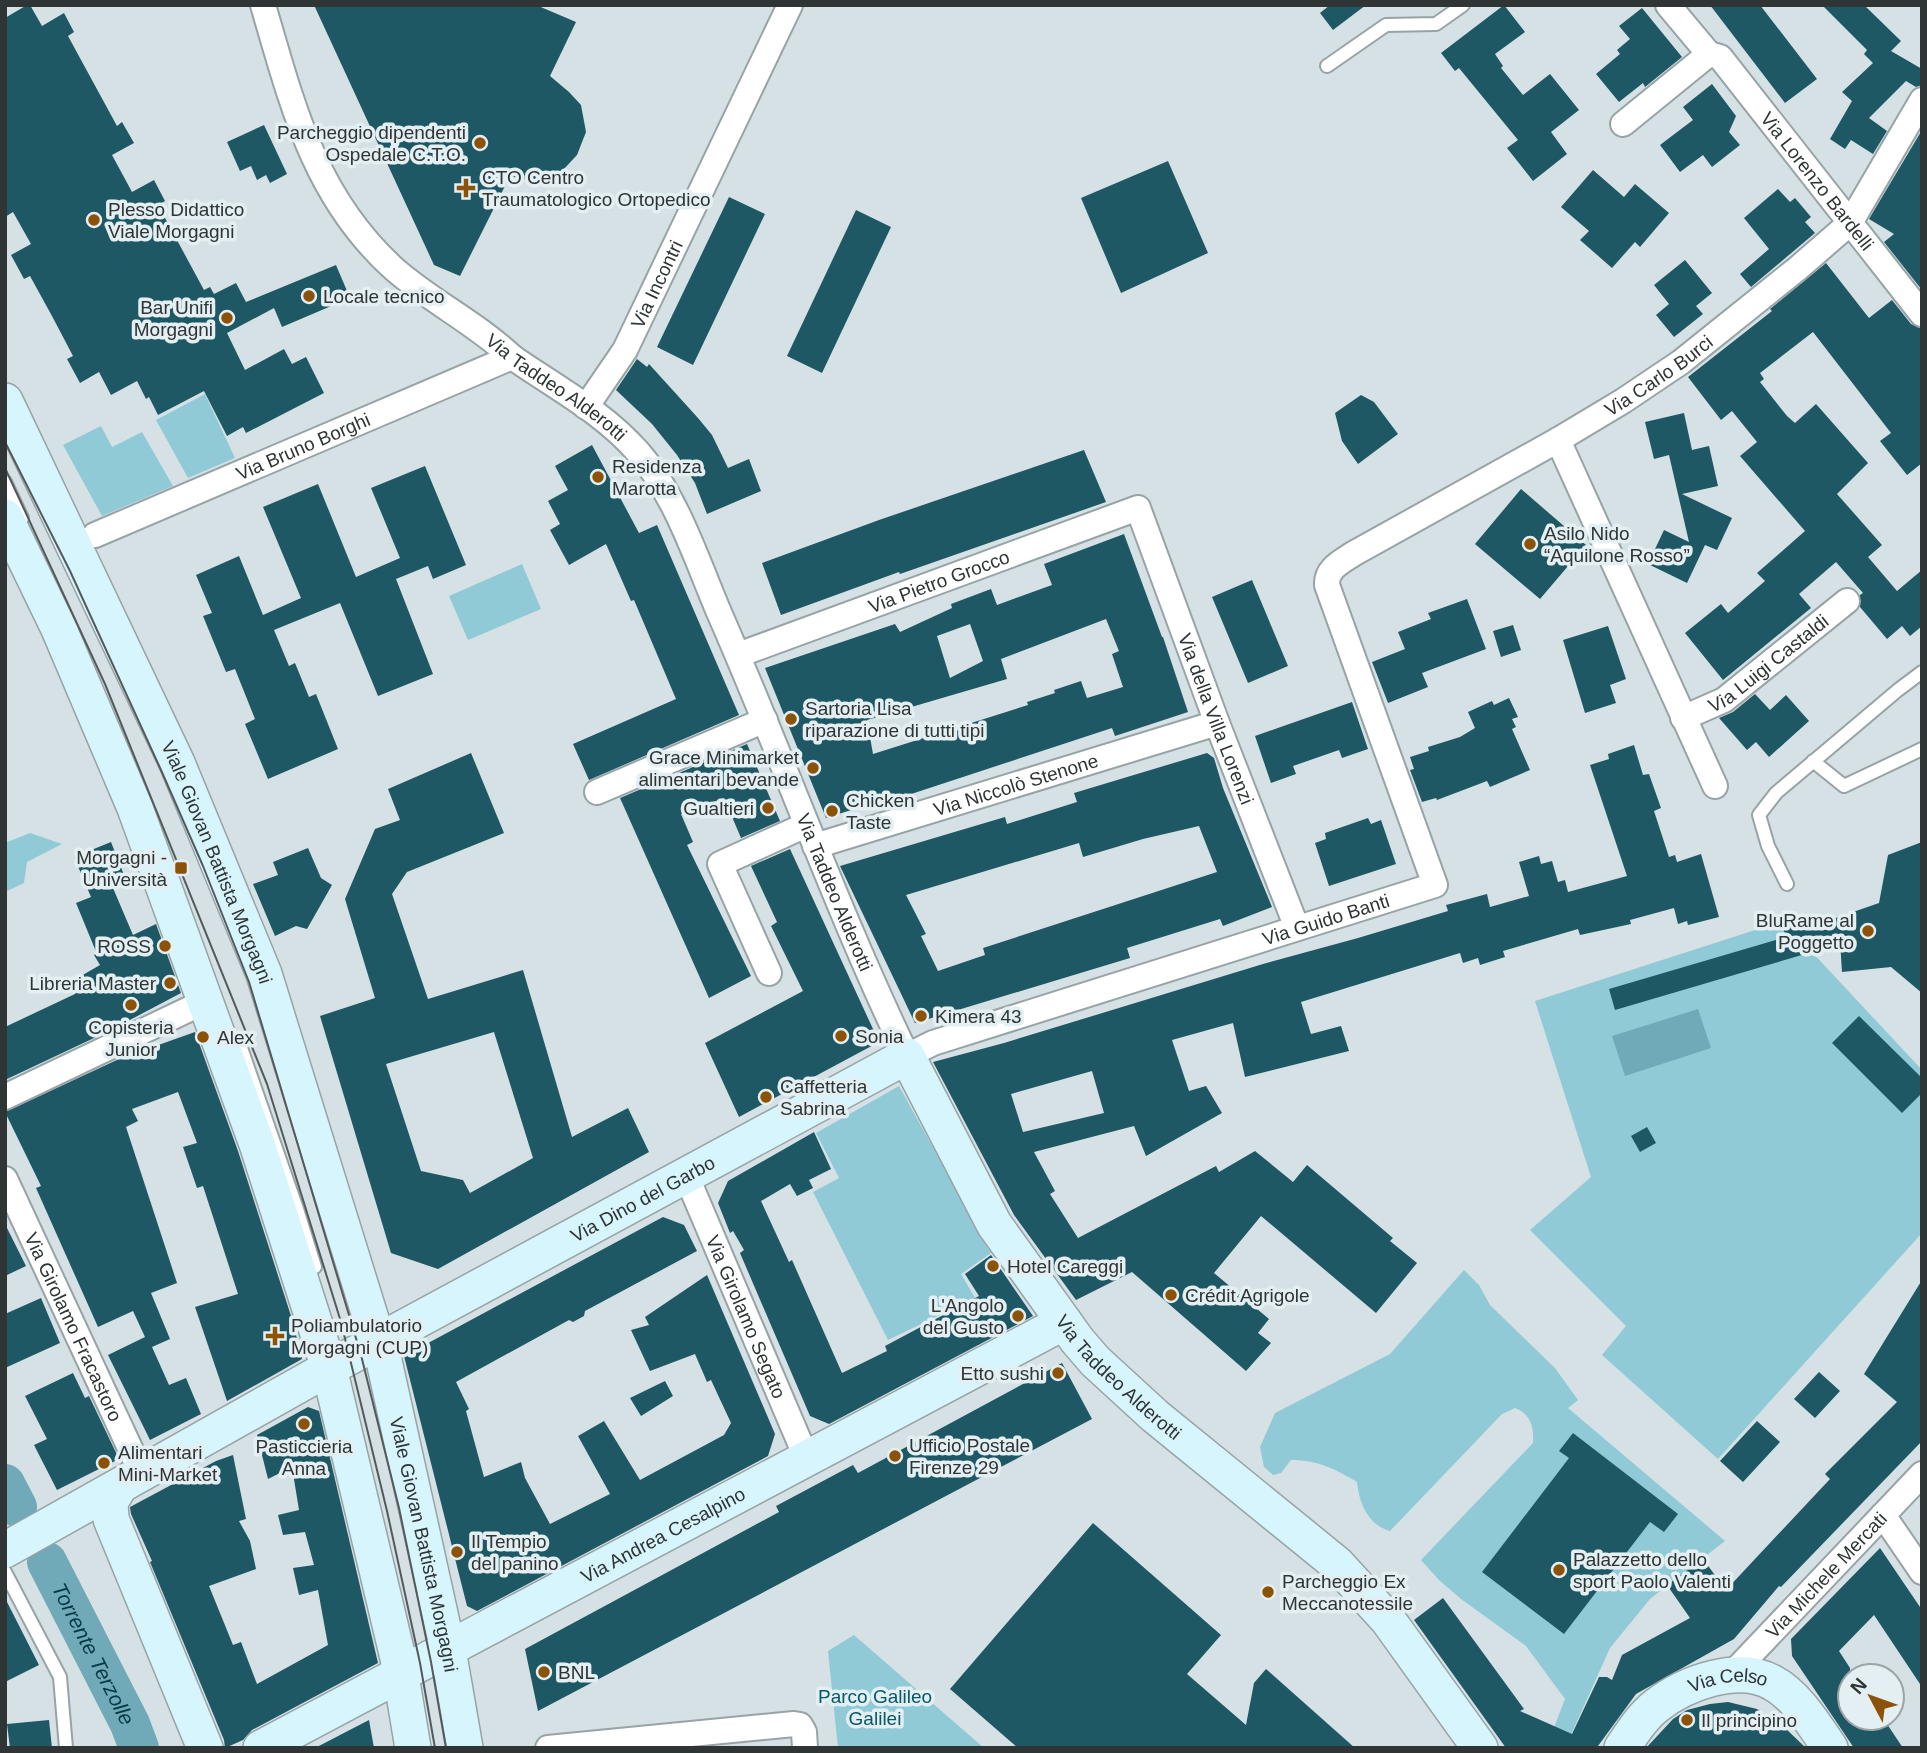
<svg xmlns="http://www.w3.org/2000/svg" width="1927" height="1753" font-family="Helvetica,sans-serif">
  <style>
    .green { fill: #91cad7 }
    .water { fill: #70a9b7 }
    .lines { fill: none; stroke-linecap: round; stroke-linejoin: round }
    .river { stroke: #70a9b7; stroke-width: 40 }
    .building { fill: #1e5865; fill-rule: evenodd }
    .lane-casing { stroke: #98a3a6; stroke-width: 16 }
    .street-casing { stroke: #98a3a6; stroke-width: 28 }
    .secondary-casing { stroke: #98a3a6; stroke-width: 38 }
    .lane { stroke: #fff; stroke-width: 12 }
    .street { stroke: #fff; stroke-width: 24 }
    .secondary { stroke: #d7f5fc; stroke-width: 35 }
    .tram { stroke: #545a5c; stroke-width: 2 }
    .poi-dot { fill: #8b5208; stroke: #e3eff2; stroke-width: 2.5 }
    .labels { text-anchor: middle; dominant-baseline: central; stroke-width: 7; stroke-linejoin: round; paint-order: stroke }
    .poi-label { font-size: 19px; fill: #2f3435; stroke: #e3eff2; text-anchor: start }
    .street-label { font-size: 19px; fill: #2f3435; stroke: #e3eff2 }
    .park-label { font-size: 19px; fill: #055968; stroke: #e3eff2 }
    .water-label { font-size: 21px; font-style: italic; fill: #033b45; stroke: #e3eff2 }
  </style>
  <rect width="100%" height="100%" fill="#d5e1e4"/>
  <path class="green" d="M205,394L235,458L188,478L156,420Z
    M101,426L112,447L142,432L173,486L102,516L63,445Z
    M522,564L541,609L468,640L449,596Z
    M30,833L62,844L27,862L24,883L5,892V843Z
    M1783,921L1922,1070V1233L1718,1459L1602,1355L1626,1326L1530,1230L1591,1177L1535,1001Z
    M899,1086L991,1253L961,1274L975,1298L888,1340L813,1192L839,1178L816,1133Z
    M1464,1270L1479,1285L1490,1305L1555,1368L1578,1400L1568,1408L1725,1541L1650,1599L1610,1648L1565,1748H1546L1565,1699L1526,1646L1461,1599L1439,1580L1421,1560L1533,1443C1534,1427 1531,1414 1515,1408L1502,1414L1390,1531C1368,1525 1359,1503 1357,1482C1335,1469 1318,1460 1291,1460L1281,1473L1273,1475L1264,1467L1260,1447L1275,1413L1390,1354Z
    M854,1635L984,1748H838L828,1651Z"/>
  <path class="water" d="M1698,1009L1711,1048L1625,1076L1612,1036Z"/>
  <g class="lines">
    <g class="river">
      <path d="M5,1484L17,1507"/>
      <path id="s1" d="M47,1562L130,1724L139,1748"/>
    </g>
  </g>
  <path class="building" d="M27,5H30L42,26L64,13L74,32L68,36L117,126L122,122L134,143L112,155L132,192L154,180L165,201L158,205L204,290L210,287L214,294L236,283L246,302L336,265L350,298L282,327L274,308L227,333L245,370L284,349L292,364L306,357L324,393L246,433L243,427L227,436L204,391L158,415L149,397L146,399L137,381L111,395L99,372L80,383L67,359L73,356L52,316L30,276L24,279L11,255L31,244L13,212L5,217V18Z
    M314,5H536L576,22L550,76L569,92L581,105L586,132L577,155L563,170L533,181L510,176L460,276L434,265Z
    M1330,5H1366L1333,30L1320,13Z
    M1504,5L1525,32L1495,54L1503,66L1501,68L1523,95L1550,74L1579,110L1551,132L1567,154L1533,181L1507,148L1518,140L1459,68L1455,71L1441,53Z
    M1710,5H1760L1817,79L1785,103Z
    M1822,5H1864L1901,41L1891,51L1922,69V85L1916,87L1906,81L1869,118L1887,131L1873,154L1851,140L1845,149L1830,139L1852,101L1842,92L1873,63L1864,54L1867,50Z
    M1642,8L1682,57L1645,87L1643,83L1619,102L1596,74L1620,54L1617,50L1630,39L1619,26Z
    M1712,84L1736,116L1729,132L1740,145L1712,167L1703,155L1680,172L1660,145L1693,120L1683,107Z
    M264,125L287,174L270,183L266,175L257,180L251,166L240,171L227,142Z
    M1922,130V290L1884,242L1894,234L1869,219Z
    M1168,161L1208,253L1121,293L1081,198Z
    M1593,170L1624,197L1635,184L1669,213L1640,247L1635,242L1612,268L1580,240L1589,231L1561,207Z
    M1778,189L1790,202L1795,198L1811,217L1805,222L1815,233L1751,287L1740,274L1769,249L1744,218Z
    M729,197L765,214L693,365L657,347Z
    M856,210L891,227L822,373L787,356Z
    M1685,260L1712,293L1696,306L1703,314L1674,337L1656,315L1669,304L1654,285Z
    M1826,263L1869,318L1892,300L1911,324L1922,329V463L1907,475L1880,441L1891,433L1813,332L1760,373L1764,379L1760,382L1787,416L1795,423L1816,404L1868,463L1837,494L1882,545L1868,557L1897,591L1922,570V626L1910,636L1902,626L1887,639L1860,607V595L1863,593L1836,562L1799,594L1811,608L1723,680L1685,633L1721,604L1728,613L1765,581L1757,573L1805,531L1740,456L1757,442L1732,411L1721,420L1688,377L1772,311L1770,309Z
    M637,359L647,367L649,364L698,418L712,435L728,468L749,459L761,491L707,514L695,483L677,455L652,424L616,390Z
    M1361,395L1374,402L1398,434L1358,464L1342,441L1335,413Z
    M1684,413L1692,450L1709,446L1718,486L1682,494L1732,518L1717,550L1705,545L1687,583L1648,564L1664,530L1689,542L1669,455L1654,459L1645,422Z
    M592,445L639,533L657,525L739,715L589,780L573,744L676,699L634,600L631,601L606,544L569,565L550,530L560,524L548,501L568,490L555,466Z
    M1084,450L1106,502L900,574L899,572L781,615L762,563L879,520Z
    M425,466L466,565L433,579L428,566L396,579L433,674L378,696L340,603L274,630L289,666L295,663L309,697L316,694L338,749L268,779L245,724L255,719L235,669L226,672L203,616L212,613L196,575L239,556L263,615L301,598L263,507L318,484L356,577L400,558L371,488Z
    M1521,489L1586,545L1540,599L1475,544Z
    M1124,534L1162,637H1163L1188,712L1115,736L1112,728L893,800L892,797L826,818L765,668L895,624L900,632L952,608L951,604L991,589L997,605L1052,585L1044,564ZM1106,619L1119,651L1112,654L1123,687L1087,698L1081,681L1054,690L1055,693L1027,702L1028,705L873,754L867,720L1007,679L1001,659ZM970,624L983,661L950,678L937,636Z
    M1252,580L1288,666L1248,683L1212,597Z
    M1467,599L1486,649L1422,673L1428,687L1388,703L1372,662L1405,649L1398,632L1431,619L1428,613Z
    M1513,625L1521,650L1501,657L1493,631Z
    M1608,626L1626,679L1610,685L1616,703L1585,713L1563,640Z
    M1755,694L1770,710L1786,695L1809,721L1769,757L1756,742L1747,750L1719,718L1733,712Z
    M1509,698L1518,717L1512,719L1516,727L1512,729L1530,770L1490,787L1487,781L1437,800L1436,798L1422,802L1410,770L1414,769L1410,757L1429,751L1428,747L1460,737L1475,728L1468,712L1492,701L1494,705Z
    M1352,702L1368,749L1342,758L1339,750L1293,766L1296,774L1271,783L1255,736Z
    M747,744L780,821L741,838L724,798L681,814L693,842L687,845L751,976L709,998L620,798Z
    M1634,745L1643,775L1649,774L1661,808L1654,811L1669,857L1675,855L1677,862L1701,854L1719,917L1688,925L1687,921L1678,924L1674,908L1630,920L1631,924L1580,935L1578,929L1503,951L1505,957L1480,965L1478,958L1463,963L1460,953L1301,1002L1311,1034L1341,1026L1349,1051L1245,1077L1233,1023L1172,1040L1189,1091L1206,1086L1222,1113L1146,1156L1134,1126L1034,1152L1055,1191L1050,1194L1078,1238L1216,1166L1219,1172L1255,1151L1293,1182L1307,1165L1393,1238L1390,1241L1417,1263L1376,1313L1261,1216L1214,1273L1269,1319L1258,1333L1271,1343L1246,1371L1132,1272L1076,1300L1014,1215L933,1062L1004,1043L1263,964L1358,938L1448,911L1446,905L1487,894L1490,907L1529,896L1519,862L1539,856L1541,864L1552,861L1558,882L1565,880L1568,892L1627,876L1590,765L1609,759L1608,754ZM1092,1071L1104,1113L1023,1132L1011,1094Z
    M471,753L504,833L407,872L392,894L428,999L523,970L572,1137L628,1108L649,1152L438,1269L391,1253L320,1016L375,998L345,899L375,829L400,820L388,789ZM494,1032L533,1158L470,1193L463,1180L421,1171L386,1064Z
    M1207,753L1214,758L1223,788L1272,907L1223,926L1220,919L1127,948L1130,958L915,1023L840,866L1005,817L1007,824L1077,802L1074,793ZM1199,826L1217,872L983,948L985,955L938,971L921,936L926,934L906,895L1079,843L1083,857L1143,839Z
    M1368,818L1371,824L1381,820L1396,864L1329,886L1315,843L1326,839L1325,833Z
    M111,842L124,875L110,881L133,935L156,924L181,993L111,1030L5,1080V1027L75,994L69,983L100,965L94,955L97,954L76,903L91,897L74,857Z
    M1922,842V993L1891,967L1842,972L1840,941L1822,949L1615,1010L1609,989L1786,937L1783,928L1817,916L1830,920L1879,903L1888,855Z
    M308,848L321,878L332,885L307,929L296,926L275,936L253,884L278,875L273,862Z
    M790,849L879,1042L739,1117L705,1043L803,991L771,926L777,922L751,866Z
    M1859,1016L1922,1078V1093L1902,1113L1832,1043Z
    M195,1032L238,1151L292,1319L302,1359L227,1401L195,1307L238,1294L203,1186L197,1188L183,1147L197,1143L178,1092L132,1109L138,1121L126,1127L177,1283L151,1293L170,1339L152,1347L169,1385L186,1378L201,1414L150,1440L108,1355L145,1337L133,1311L98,1327L36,1188L41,1186L5,1112L119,1059Z
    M1647,1127L1656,1143L1640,1152L1631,1136Z
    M814,1132L831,1169L809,1180L813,1188L797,1196L790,1184L761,1201L789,1262L792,1260L842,1373L887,1351L885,1346L979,1296L965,1274L991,1255L1033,1316L829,1424L810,1416L740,1253L744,1250L733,1231L730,1233L718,1203L728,1181Z
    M663,1217L684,1225L697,1251L585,1311L584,1316L573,1322L569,1320L456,1382L469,1409L466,1411L484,1477L521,1462L525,1478L550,1524L610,1494L578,1436L604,1421L640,1480L724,1435L731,1423L711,1380L707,1382L695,1354L650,1371L631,1330L649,1325L645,1317L707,1275L775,1434L768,1456L477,1611L467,1606L404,1356Z
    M5,1224L26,1266L5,1276Z
    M1922,1280V1441L1781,1587L1779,1586L1734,1639L1636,1694L1598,1746L1602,1748H1506L1414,1620L1443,1598L1524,1709L1520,1711L1572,1734L1599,1677H1607L1612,1680L1622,1655L1690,1618L1667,1585L1703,1559L1726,1590L1830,1479L1825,1474L1897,1402L1864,1374Z
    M41,1298L60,1343L5,1368V1314Z
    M1062,1363L1092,1419L538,1711L525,1649L779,1512L776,1506L853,1465L858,1473Z
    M1819,1372L1840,1391L1815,1418L1794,1399Z
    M73,1373L85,1398L89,1396L119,1459L57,1490L34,1445L47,1439L25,1396Z
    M665,1381L673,1396L641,1416L630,1398Z
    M308,1407L319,1411L378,1663L252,1730L243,1740L225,1748L224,1740L150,1562L152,1561L131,1514L130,1507L216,1461L233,1455L246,1519L239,1521L250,1541L256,1569L209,1586L233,1645L241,1642L257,1684L328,1645L318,1590L299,1595L293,1568L314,1565L305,1532L283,1535L278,1515L299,1510L292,1467L268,1479L257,1435Z
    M1757,1421L1780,1442L1743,1482L1720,1461Z
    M1573,1433L1678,1514L1664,1532L1650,1522L1564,1634L1482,1572L1569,1458L1559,1451Z
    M1093,1523L1221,1635L1187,1674L1246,1725L1254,1683L1266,1669L1355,1748H1018L950,1689Z
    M1880,1548L1922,1610V1687L1874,1615L1839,1651L1850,1668V1718H1883L1903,1748H1854L1792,1656L1791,1639Z
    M5,1598L39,1665L5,1682Z
    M1728,1702L1757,1709L1784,1727L1806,1748H1646L1673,1719L1687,1710L1710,1704Z
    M49,1720L52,1748H10L7,1724Z
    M369,1720L374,1748H315Z"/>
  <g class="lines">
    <defs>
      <path id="lane" d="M1327,66L1386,25L1436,24L1463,5
        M5,482L22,518
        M1813,761L1844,786L1922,749
        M1787,884L1768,846L1759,815L1776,793L1898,690L1922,672
        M240,1045L297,1209L315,1267
        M5,1572L60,1677L66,1748"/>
      <g id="street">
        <path id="s2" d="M263,5C292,104 314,196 393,268C430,301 476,323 512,357C555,387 603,412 638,452C677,496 698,564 721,617C785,763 838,913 907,1056L933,1043L1435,885L1327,585C1326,569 1341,562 1353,554L1558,440L1623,401L1681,362L1797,269L1850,223L1922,100"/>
        <path d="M1668,5L1709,54"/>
        <path id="s3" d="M1623,124L1709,54L1720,57L1922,314"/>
        <path id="s4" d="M586,407L625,350L790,5"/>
        <path d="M1558,440L1715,786"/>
        <path id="s5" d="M95,535L512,357"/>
        <path id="s6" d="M738,655L1138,508L1217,723L1297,928"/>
        <path id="s7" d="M1683,718L1724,700L1847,601"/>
        <path d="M597,792L765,720"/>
        <path id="s8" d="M815,846L1217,723"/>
        <path d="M769,973L720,864L806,825"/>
        <path d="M5,1097L206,1001"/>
        <path id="s9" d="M686,1175L806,1457"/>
        <path id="s10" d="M5,1179L142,1474"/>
        <path d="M1883,1515L1922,1572"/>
        <path id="s11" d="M1731,1675L1922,1474"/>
        <path d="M548,1748L794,1724L800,1725L804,1732L805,1748"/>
      </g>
      <g id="secondary">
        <path id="s12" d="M5,401L177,763L264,974L384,1361L448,1650L465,1748"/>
        <path d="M5,517L59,629L135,808L257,1144L329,1368L398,1658L413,1748"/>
        <path d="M120,1486L110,1502L111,1519L205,1748"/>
        <path id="s13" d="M5,1550L329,1368L907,1056L994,1224L1077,1340L1095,1361L1155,1416L1337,1564L1388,1620L1480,1748"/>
        <path id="s14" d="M261,1748L1064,1322"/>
        <path id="s15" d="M1622,1748C1632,1733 1642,1717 1656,1706C1685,1683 1739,1663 1773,1683C1797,1696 1815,1726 1830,1748"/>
      </g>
    </defs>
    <use href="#lane" class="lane-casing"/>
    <use href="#street" class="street-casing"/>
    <use href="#secondary" class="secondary-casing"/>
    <use href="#lane" class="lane"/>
    <use href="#street" class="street"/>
    <use href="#secondary" class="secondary"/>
    <path class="tram" d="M5,442L70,571L161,770L203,866L249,982L361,1355L399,1508L431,1662L446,1748
      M5,468L105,684L267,1084L341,1322L387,1511L420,1663L435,1748"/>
  </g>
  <g class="poi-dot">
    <circle cx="480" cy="143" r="7"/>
    <path d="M462.5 177.5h7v7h7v7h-7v7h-7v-7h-7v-7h7z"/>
    <circle cx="94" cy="220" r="7"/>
    <circle cx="309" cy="296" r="7"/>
    <circle cx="227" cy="318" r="7"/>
    <circle cx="598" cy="477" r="7"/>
    <circle cx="1530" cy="544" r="7"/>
    <circle cx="791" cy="719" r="7"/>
    <circle cx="813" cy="768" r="7"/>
    <circle cx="768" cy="808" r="7"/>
    <circle cx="832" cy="811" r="7"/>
    <rect x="174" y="861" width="14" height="14" rx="3.5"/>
    <circle cx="1868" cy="931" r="7"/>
    <circle cx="165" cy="946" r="7"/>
    <circle cx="170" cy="983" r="7"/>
    <circle cx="131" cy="1005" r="7"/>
    <circle cx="921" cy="1016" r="7"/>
    <circle cx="841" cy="1036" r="7"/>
    <circle cx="203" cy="1037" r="7"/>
    <circle cx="766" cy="1097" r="7"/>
    <circle cx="993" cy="1266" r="7"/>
    <circle cx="1171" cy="1295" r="7"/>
    <circle cx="1018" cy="1316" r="7"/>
    <path d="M271.5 1325.5h7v7h7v7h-7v7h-7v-7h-7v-7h7z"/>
    <circle cx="1058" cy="1373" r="7"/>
    <circle cx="304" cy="1424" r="7"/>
    <circle cx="895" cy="1456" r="7"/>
    <circle cx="104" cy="1463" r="7"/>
    <circle cx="457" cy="1552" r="7"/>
    <circle cx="1559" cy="1570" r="7"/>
    <circle cx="1268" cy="1592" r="7"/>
    <circle cx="544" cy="1672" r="7"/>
    <circle cx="1687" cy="1720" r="7"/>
  </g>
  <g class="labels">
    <g class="poi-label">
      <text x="466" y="132" text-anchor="end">Parcheggio dipendenti<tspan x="466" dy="22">Ospedale C.T.O.</tspan></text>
      <text x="482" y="177">CTO Centro<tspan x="482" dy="22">Traumatologico Ortopedico</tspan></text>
      <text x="108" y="209">Plesso Didattico<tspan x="108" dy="22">Viale Morgagni</tspan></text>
      <text x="323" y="296">Locale tecnico</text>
      <text x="213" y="307" text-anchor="end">Bar Unifi<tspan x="213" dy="22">Morgagni</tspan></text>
      <text x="612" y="466">Residenza<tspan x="612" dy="22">Marotta</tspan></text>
      <text x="1544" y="533">Asilo Nido<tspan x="1544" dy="22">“Aquilone Rosso”</tspan></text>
      <text x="805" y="708">Sartoria Lisa<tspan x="805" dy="22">riparazione di tutti tipi</tspan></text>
      <text x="799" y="757" text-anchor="end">Grace Minimarket<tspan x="799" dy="22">alimentari bevande</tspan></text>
      <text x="846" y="800">Chicken<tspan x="846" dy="22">Taste</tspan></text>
      <text x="754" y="808" text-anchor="end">Gualtieri</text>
      <text x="167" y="857" text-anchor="end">Morgagni -<tspan x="167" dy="22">Università</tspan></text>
      <text x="1854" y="920" text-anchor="end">BluRame al<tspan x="1854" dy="22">Poggetto</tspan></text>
      <text x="151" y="946" text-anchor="end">ROSS</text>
      <text x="156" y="983" text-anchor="end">Libreria Master</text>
      <text x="935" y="1016">Kimera 43</text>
      <text x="131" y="1027" text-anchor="middle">Copisteria<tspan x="131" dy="22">Junior</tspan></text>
      <text x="855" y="1036">Sonia</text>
      <text x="217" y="1037">Alex</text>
      <text x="780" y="1086">Caffetteria<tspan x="780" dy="22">Sabrina</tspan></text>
      <text x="1007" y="1266">Hotel Careggi</text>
      <text x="1185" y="1295">Crédit Agrigole</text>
      <text x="1004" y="1305" text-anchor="end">L'Angolo<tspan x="1004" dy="22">del Gusto</tspan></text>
      <text x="291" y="1325">Poliambulatorio<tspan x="291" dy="22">Morgagni (CUP)</tspan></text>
      <text x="1044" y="1373" text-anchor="end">Etto sushi</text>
      <text x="909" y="1445">Ufficio Postale<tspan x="909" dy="22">Firenze 29</tspan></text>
      <text x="304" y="1446" text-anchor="middle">Pasticcieria<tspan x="304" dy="22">Anna</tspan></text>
      <text x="118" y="1452">Alimentari<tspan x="118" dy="22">Mini-Market</tspan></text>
      <text x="471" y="1541">Il Tempio<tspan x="471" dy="22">del panino</tspan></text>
      <text x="1573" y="1559">Palazzetto dello<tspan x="1573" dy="22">sport Paolo Valenti</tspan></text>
      <text x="1282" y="1581">Parcheggio Ex<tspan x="1282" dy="22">Meccanotessile</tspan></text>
      <text x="558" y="1672">BNL</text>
      <text x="1701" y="1720">Il principino</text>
    </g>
    <g class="street-label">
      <text stroke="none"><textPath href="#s3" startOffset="280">Via Lorenzo Bardelli</textPath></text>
      <text stroke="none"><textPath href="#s4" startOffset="142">Via Incontri</textPath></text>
      <text stroke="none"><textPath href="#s2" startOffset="2538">Via Carlo Burci</textPath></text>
      <text stroke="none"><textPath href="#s2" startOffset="500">Via Taddeo Alderotti</textPath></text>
      <text stroke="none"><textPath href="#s5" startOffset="226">Via Bruno Borghi</textPath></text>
      <text stroke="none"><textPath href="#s6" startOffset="214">Via Pietro Grocco</textPath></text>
      <text stroke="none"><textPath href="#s7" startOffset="102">Via Luigi Castaldi</textPath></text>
      <text stroke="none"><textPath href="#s6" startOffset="651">Via della Villa Lorenzi</textPath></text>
      <text stroke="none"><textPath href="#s8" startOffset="210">Via Niccolò Stenone</textPath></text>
      <text stroke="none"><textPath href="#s12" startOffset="508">Viale Giovan Battista Morgagni</textPath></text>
      <text stroke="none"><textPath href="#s2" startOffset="1088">Via Taddeo Alderotti</textPath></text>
      <text stroke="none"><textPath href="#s2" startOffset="1708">Via Guido Banti</textPath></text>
      <text stroke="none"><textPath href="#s13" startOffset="728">Via Dino del Garbo</textPath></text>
      <text stroke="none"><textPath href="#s9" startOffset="154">Via Girolamo Segato</textPath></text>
      <text stroke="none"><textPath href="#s10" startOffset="163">Via Girolamo Fracastoro</textPath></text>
      <text stroke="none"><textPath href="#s13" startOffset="1416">Via Taddeo Alderotti</textPath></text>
      <text stroke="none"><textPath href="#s14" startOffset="455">Via Andrea Cesalpino</textPath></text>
      <text stroke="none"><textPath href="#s12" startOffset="1222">Viale Giovan Battista Morgagni</textPath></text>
      <text stroke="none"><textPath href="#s11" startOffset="138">Via Michele Mercati</textPath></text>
      <text stroke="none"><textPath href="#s15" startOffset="133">Via Celso</textPath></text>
    </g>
    <g class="park-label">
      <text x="875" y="1696">Parco Galileo<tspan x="875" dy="22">Galilei</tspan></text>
    </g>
    <g class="water-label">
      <text stroke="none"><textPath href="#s1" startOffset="103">Torrente Terzolle</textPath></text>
    </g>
  </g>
  <rect width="1927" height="1753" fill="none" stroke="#2f3435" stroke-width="14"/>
  <g transform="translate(1871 1697) rotate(311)"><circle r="33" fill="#e3eff2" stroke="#9ba4a6" stroke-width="2"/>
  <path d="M0-5L12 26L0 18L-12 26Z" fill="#8b5208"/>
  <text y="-10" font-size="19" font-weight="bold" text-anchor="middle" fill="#2f3435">N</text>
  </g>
</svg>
